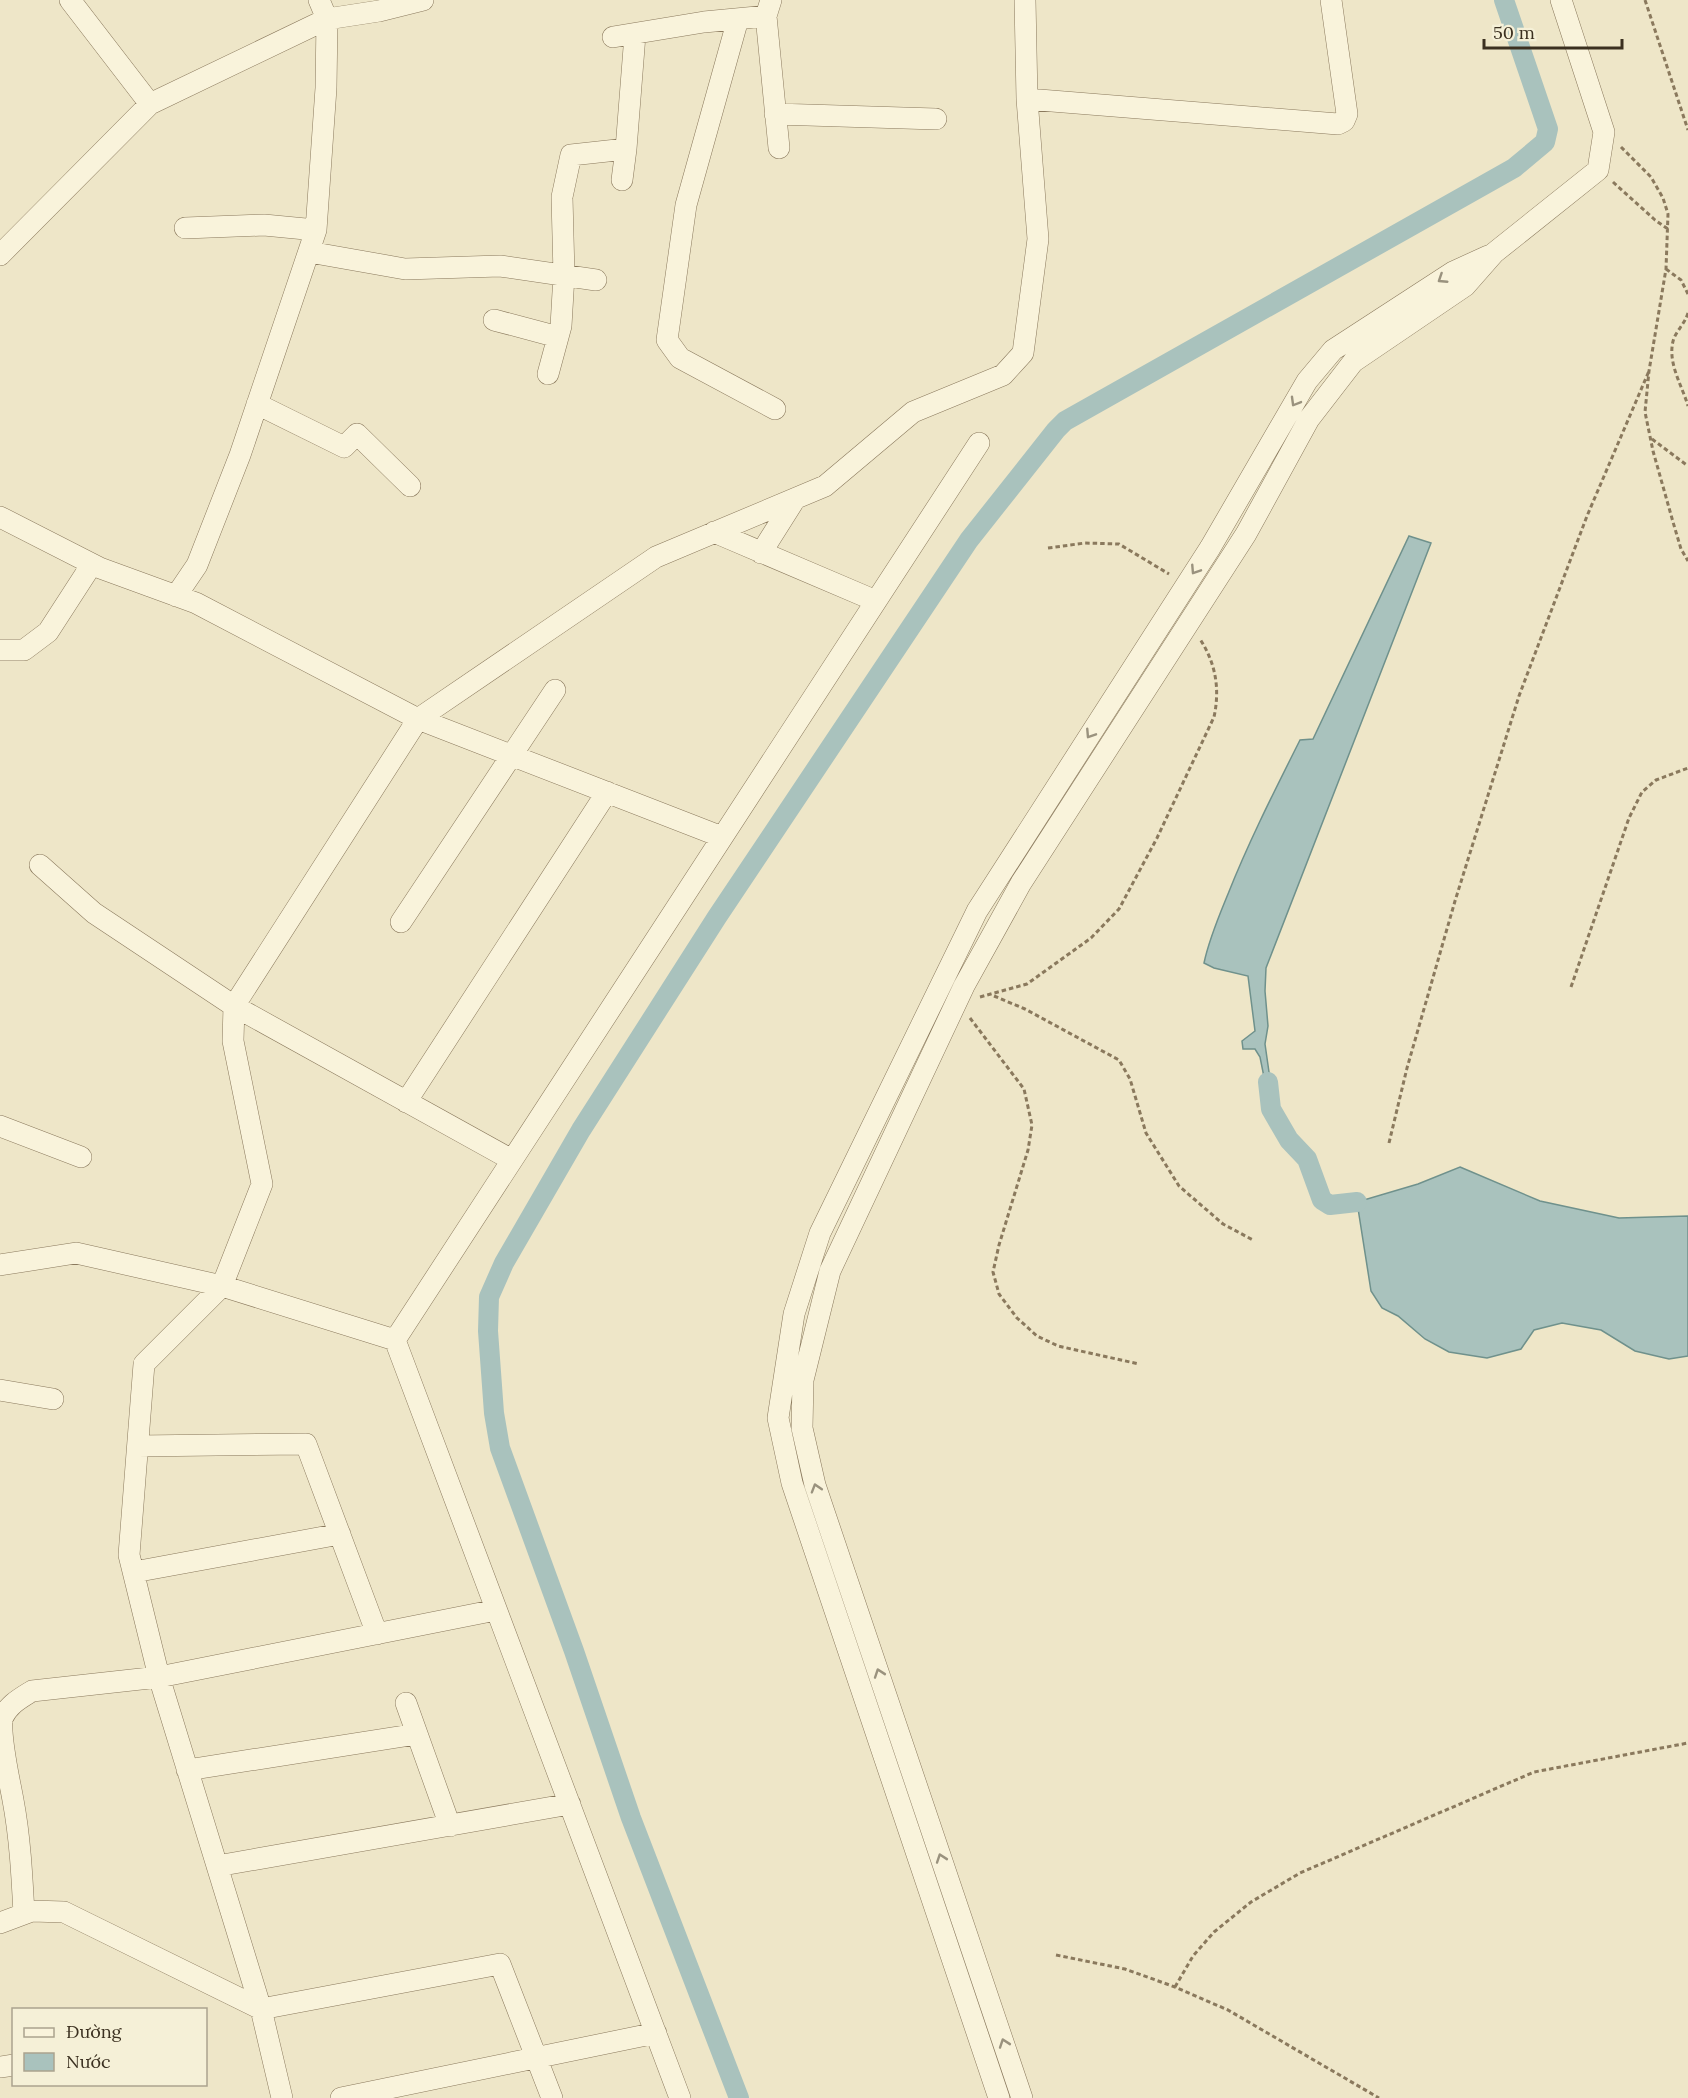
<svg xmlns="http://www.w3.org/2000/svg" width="1688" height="2098" font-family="Lora,serif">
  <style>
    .water { fill: #a9c2bd; stroke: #6f918c; stroke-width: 1.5 }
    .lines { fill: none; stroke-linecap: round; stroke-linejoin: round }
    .canal { stroke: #a9c2bd; stroke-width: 20 }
    .minor-casing { stroke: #8a795d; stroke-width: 22 }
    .path { stroke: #8a795d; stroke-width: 3; stroke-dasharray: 4.5 3; stroke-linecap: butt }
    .minor { stroke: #f9f3db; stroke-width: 21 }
    .oneway { stroke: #9a927e }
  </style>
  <rect width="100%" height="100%" fill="#eee6c8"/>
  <path class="water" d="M1409,536L1431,543L1266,968L1265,991L1268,1026L1265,1044L1270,1079L1265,1082L1260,1057L1255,1049H1243L1242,1041L1255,1031L1248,976L1214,968L1204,963C1209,939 1219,916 1228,894C1249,841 1275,790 1300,740L1313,739Z
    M1460,1167L1540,1201L1619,1218L1688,1216V1356L1669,1359L1635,1351L1601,1330L1562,1323L1534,1330L1521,1349L1487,1358L1449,1352L1425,1339L1398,1316L1382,1308L1371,1291L1357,1202L1418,1184Z"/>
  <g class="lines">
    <path class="canal" d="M1268,1082L1271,1109L1289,1140L1307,1159L1322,1200L1330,1205L1357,1202
      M739,2098L631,1818L574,1651L500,1448L494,1413L488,1331L489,1297L504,1263L581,1130L717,917L969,540L1056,430L1065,421L1514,168L1545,142L1548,129L1504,0"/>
    <defs>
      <path id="minor" d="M70,0L150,104
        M771,0L766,16L779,148
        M738,19L686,205L667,340L680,358L775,409
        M613,37L704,22L766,16
        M1027,99L1338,124L1344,121L1347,114L1331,0
        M775,114L936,119
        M626,149L635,35
        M185,228L264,225L316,230
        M309,252L405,269L500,266L596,280
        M0,255L150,104L327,19L379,11L423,0
        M494,320L558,337
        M548,374L561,326L564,275L562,197L571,155L626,149L622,180
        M257,404L344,447L357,434L410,486
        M0,517L100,568L196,603L418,719L722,837
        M714,532L876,601
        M761,553L795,499
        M176,596L197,565L240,455L316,230L326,88L327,19L319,0
        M0,650H24L48,632L92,564
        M40,865L94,913L234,1006L512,1160
        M401,922L555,690
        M406,1102L607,792
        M0,1126L81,1157
        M0,1265L76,1253L222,1286L395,1340
        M0,1390L53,1399
        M138,1446L306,1444L377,1634
        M134,1572L340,1534
        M406,1703L450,1826
        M187,1770L417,1734
        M217,1866L570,1804
        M24,1914C22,1876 20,1837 13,1800C9,1778 0,1740 2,1719C8,1705 19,1699 32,1691L159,1677L496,1610
        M0,1923L32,1911L64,1912L261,2009L500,1964L552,2098
        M0,2067L14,2065
        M282,2098L261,2009L159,1677L129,1555L144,1364L222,1286L262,1184L233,1041L234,1006L418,719L656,557L825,486L913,412L1003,375L1023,353L1038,239L1027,99L1025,0
        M341,2098L656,2033
        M680,2098L395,1340L979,443
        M999,2098L792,1483L778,1418L794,1314L820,1233L977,911L1210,548L1307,381L1333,350L1453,272L1488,256
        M1022,2098L815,1485L802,1428L803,1380L830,1271L964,986L1021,883L1246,534L1309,419L1353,362L1465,286L1494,253L1598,170L1604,132L1561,0"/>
    </defs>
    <use href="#minor" class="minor-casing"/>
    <path class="path" d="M1645,0L1688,130
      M1621,147L1651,177L1663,198L1668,214L1666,269L1649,371L1645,412L1653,451L1673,522L1681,549L1688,561
      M1613,182L1655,220L1668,229
      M1666,269L1681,280L1688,294
      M1688,313C1685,323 1678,329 1674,338C1666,361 1682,385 1688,406
      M1652,439L1688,466
      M1048,548L1085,543L1119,544L1169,574
      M1571,987L1629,818L1642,792L1656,780L1688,768
      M994,996L1025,1009L1119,1060L1130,1079L1146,1133L1179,1186L1223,1224L1253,1240
      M980,997L1027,984L1091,938L1119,909L1157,838L1214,717C1220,689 1216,664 1200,639
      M970,1018L1024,1089L1032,1125L1028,1150L999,1245L993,1272L999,1294L1017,1318L1037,1336L1058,1346L1139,1364
      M1389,1143L1407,1068L1455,901L1519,696L1587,516L1649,371
      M1056,1955L1125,1969L1175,1987L1228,2010L1379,2098
      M1175,1987L1193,1956L1214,1932L1251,1902L1300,1873L1534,1772L1688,1743"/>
    <use href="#minor" class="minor"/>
  </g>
  <defs><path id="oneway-chevron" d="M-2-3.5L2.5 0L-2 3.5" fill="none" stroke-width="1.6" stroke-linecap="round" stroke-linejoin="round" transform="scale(1.5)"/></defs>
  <g class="oneway">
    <use href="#oneway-chevron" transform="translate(1442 279) rotate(147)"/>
    <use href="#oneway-chevron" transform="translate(1295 402) rotate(120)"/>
    <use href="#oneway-chevron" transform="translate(1195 570) rotate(123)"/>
    <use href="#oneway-chevron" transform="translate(1090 734) rotate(123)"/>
    <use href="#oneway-chevron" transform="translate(816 1488) rotate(-107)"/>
    <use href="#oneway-chevron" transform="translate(879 1673) rotate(-109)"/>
    <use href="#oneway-chevron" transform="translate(941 1858) rotate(-109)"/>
    <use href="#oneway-chevron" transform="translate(1004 2043) rotate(-109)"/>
  </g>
  <rect x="12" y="2008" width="195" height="78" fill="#f5f0d7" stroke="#aba38e" stroke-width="1.5"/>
  <rect x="24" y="2028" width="30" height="9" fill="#f9f3db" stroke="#aba38e" stroke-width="1.5"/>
  <text x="66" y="2038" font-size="18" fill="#3b3020">Đường</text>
  <rect x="24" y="2053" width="30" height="18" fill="#a9c2bd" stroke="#aba38e" stroke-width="1.5"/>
  <text x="66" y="2068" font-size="18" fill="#3b3020">Nước</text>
  <path d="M1484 39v9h138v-9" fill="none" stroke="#3b3020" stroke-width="3"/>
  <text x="1493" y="39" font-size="18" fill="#3b3020" stroke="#f5f0d7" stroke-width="4.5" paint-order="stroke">50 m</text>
</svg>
